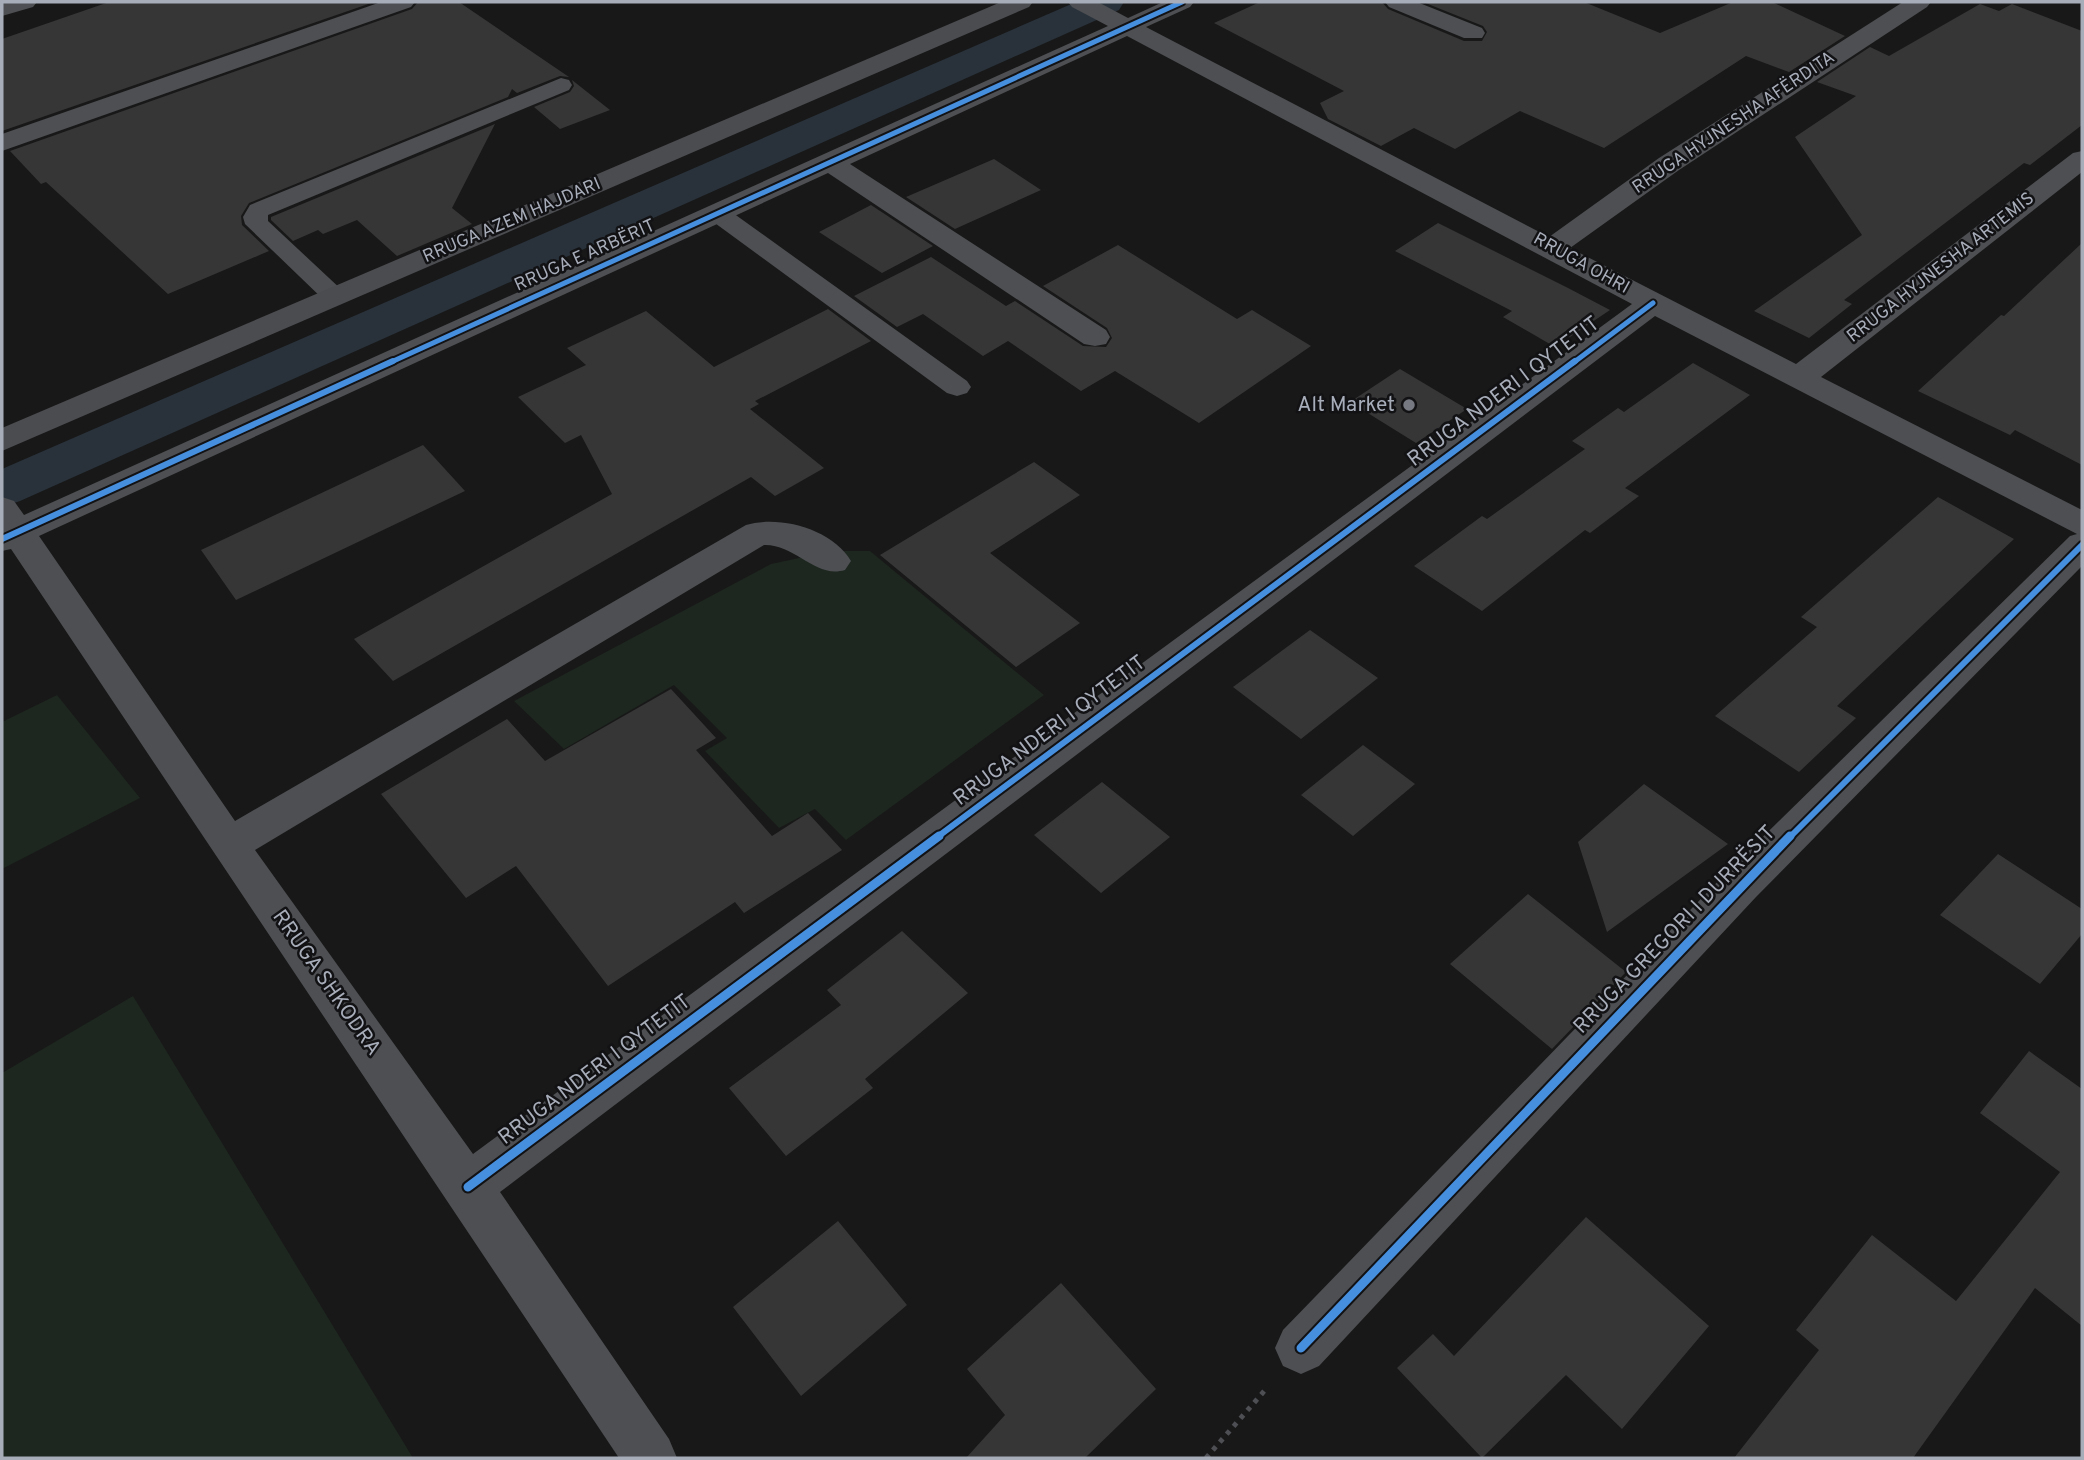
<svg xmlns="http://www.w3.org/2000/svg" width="2084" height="1460" font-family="Overpass,sans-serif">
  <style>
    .green { fill: #1d261f }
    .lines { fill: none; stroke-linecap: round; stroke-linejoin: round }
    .canal { fill: #29323b; fill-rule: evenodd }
    .building { fill: #363637 }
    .path { stroke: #4e4f54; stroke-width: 5; stroke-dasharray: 4.5 6; stroke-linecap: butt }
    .lane { fill: #4d4f52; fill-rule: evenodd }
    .street { fill: #4d4f52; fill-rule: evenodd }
    .secondary { fill: #4b4c50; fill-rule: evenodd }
    .cycleway-far2-casing { stroke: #121214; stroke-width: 9 }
    .cycleway-far1-casing { stroke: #121214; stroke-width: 10 }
    .cycleway-casing { stroke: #121214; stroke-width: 13 }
    .cycleway-far2 { stroke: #468fdf; stroke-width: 5 }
    .cycleway-far1 { stroke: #468fdf; stroke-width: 6 }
    .cycleway { stroke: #468fdf; stroke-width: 9 }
    .poi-dot { fill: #767981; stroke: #121214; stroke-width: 2.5 }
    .labels { text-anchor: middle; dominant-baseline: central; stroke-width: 5; stroke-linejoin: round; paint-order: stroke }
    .far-street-label { font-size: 18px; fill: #a8adba; stroke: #121214 }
    .street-label { font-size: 21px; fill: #a8adba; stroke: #121214 }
    .poi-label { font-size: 21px; fill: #a8adba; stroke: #121214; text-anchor: end }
  </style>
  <rect width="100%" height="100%" fill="#181818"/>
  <path class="green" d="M832,551H870L1044,695L846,840L815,809L779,828L705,751L727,738L674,685L564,749L514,701L771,564Z
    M57,695L140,798L2,869V722Z
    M133,996L413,1458H2V1073Z"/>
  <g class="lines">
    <path class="canal" d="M1076,2H1124L1119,10L20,501L2,507V469Z"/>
  </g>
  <path class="building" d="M109,2H374L2,131V39Z
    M418,2H459L569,77L560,76L517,93L512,89L508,97L249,203L241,216L242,225L269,251L168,294L46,182L41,184L10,151L412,9Z
    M1260,2H1382L1388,9L1464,41H1482L1487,32L1483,26L1423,2H1584L1660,33L1733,2H1772L1845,36L1789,72L1746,56L1604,148L1520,111L1455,149L1414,128L1381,146L1328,119L1320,103L1344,91L1214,23Z
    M1980,4L1999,11L2012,4L2082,31V125L2030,165L2024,163L1844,300L1852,304L1809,338L1754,311L1862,235L1795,137L1856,96L1817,82L1870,47L1889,56Z
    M572,80L610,110L560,129L534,107L570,92L574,86Z
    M495,124L452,208L472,224L397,256L357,220L323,234L318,230L293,241L271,220V217Z
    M994,159L1041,190L955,229L906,197Z
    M871,205L933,246L882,273L819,232Z
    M1438,223L1568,288L1610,310L1555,347L1503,317L1512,311L1395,251Z
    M2082,243V465L2015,430L2010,435L1918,391L2001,315L2004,316Z
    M1118,245L1237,319L1252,310L1311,346L1199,423L1115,371L1081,391L1008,341L983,356L923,314L897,327L854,296L931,257L1006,306L1015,301L1083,346L1106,347L1112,338L1107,328L1043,286Z
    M828,309L871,341L755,401L759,404L750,409L824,468L775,496L751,477L393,681L354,639L612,494L581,435L565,443L518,397L586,365L567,348L646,311L714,367Z
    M1693,363L1750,395L1625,488L1639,496L1590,533L1585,530L1482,611L1414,566L1482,516L1487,519L1585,449L1572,441L1618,408L1624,412Z
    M1400,369L1467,409L1416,443L1350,402Z
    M423,445L465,491L236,600L201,550Z
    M1034,462L1080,495L990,553L1080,623L1016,667L880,555Z
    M1938,497L2014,539L1837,706L1856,718L1799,772L1715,716L1817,627L1801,617Z
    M1310,630L1378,678L1301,739L1233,687Z
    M671,689L716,738L696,750L772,836L808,813L842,850L744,913L735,902L608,986L516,866L466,898L381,794L507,719L545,761Z
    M1363,745L1415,784L1353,836L1301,795Z
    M1102,782L1170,837L1101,893L1034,835Z
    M1644,784L1728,844L1607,932L1578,842Z
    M1998,854L2082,909V934L2040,984L1940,915Z
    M1528,894L1626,972L1552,1049L1450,964Z
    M902,931L968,993L865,1079L873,1088L786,1156L729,1088L841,1005L827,990Z
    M2029,1051L2082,1089V1326L2035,1288L1913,1458H1734L1819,1350L1796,1330L1872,1235L1956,1301L2060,1172L1980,1113Z
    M1586,1217L1709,1326L1622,1429L1566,1375L1482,1458L1397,1368L1433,1334L1454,1356Z
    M838,1221L907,1305L801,1396L733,1307Z
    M1061,1283L1156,1389L1085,1458H966L1005,1415L967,1369Z"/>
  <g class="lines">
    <path class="path" d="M1206,1458L1266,1389"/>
    <path class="lane" d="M561,78L569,80L572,85L569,90L268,215V221L344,292L348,297L344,302H326L245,224L243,217L250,205Z
      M717,206L726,208L967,381L971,387L967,393L957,396L947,393L708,218L705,213L708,208Z"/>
    <path class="street" d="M2,2H37L33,7L2,16Z
      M381,2H415L411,7L2,151V134Z
      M1068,2H1098L1128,18L1163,2H1194L1190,7L1146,27L1549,237L1659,158L1903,2H1931L1927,7L1679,170L1570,248L1796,364L2073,153L2082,151V172L1821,377L2082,510V566L1756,897L1319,1366L1301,1374L1283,1366L1275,1348L1283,1330L1726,873L2070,536L2077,534L1655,316L500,1192L669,1439L677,1458H619L11,549L2,551V497L14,501L24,515L1108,26L1072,7ZM1127,36L1632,304L473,1154L255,850L764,545C796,544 815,579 845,570L851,561C832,529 780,515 746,525L235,821L39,536L828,173L1084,344L1095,346L1106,344L1110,337L1106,330L850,164Z
      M1385,2H1417L1482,28L1485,33L1482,38H1464L1389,7Z"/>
    <path class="secondary" d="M1001,2H1033L1029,7L2,451V428Z"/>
    <defs>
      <path id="cycleway-far2" d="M389,363L1182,2
        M1573,363L1653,303"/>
      <path id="cycleway-far1" d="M2,539L393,361
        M936,838L1575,361
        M1789,838L2082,545"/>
      <path id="cycleway" d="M468,1187L939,836
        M1301,1348L1790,836"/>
    </defs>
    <use href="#cycleway-far2" class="cycleway-far2-casing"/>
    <use href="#cycleway-far1" class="cycleway-far1-casing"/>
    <use href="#cycleway" class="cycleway-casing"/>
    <use href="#cycleway-far2" class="cycleway-far2"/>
    <use href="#cycleway-far1" class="cycleway-far1"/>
    <use href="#cycleway" class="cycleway"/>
  </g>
  <circle class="poi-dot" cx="1409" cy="405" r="7"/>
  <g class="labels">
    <g class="far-street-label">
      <text transform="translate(1734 123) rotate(-34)">RRUGA HYJNESHA AFËRDITA</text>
      <text transform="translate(512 221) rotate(-23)">RRUGA AZEM HAJDARI</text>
      <text transform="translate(585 256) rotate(-24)">RRUGA E ARBËRIT</text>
      <text transform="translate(1581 264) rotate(29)">RRUGA OHRI</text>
      <text transform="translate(1941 268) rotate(-38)">RRUGA HYJNESHA ARTEMIS</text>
    </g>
    <g class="street-label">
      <text transform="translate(1504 392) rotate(-37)">RRUGA NDERI I QYTETIT</text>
      <text transform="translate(1050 731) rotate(-37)">RRUGA NDERI I QYTETIT</text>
      <text transform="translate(1675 930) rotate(-46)">RRUGA GREGORI I DURRËSIT</text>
      <text transform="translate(326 983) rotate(55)">RRUGA SHKODRA</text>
      <text transform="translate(595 1070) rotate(-37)">RRUGA NDERI I QYTETIT</text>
    </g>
    <g class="poi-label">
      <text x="1395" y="405">Alt Market</text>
    </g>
  </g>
  <rect width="2084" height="1460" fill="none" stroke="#a8adba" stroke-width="7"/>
</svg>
